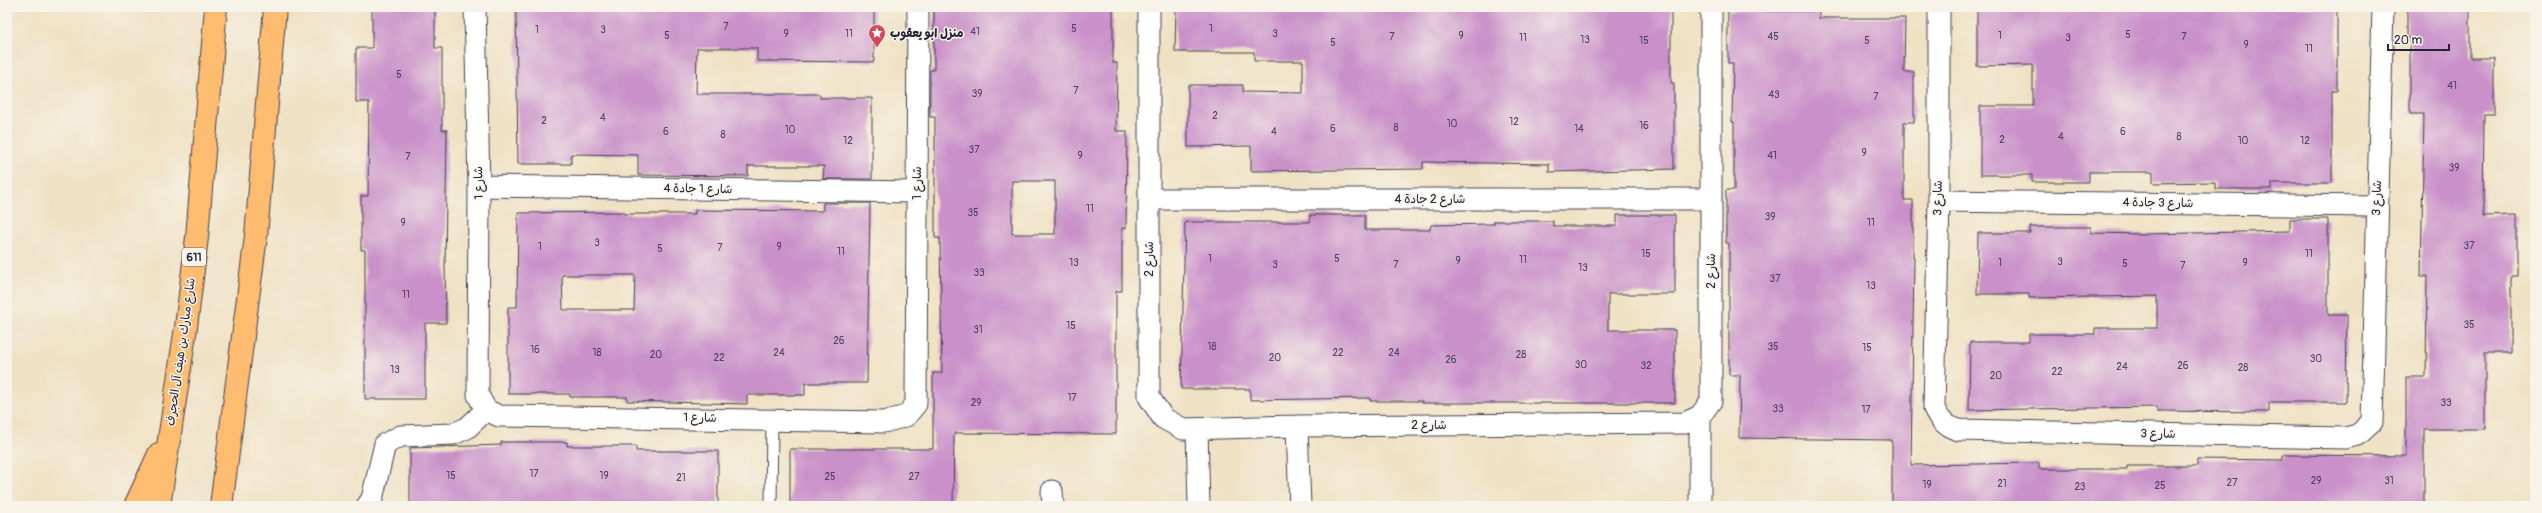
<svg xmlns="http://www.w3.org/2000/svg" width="2542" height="513" font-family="Pangolin,'Playpen Sans Arabic',sans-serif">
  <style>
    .building { fill: #c990c9; fill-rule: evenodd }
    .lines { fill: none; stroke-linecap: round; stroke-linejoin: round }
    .service-casing { stroke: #413f4f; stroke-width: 13 }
    .minor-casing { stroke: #413f4f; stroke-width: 23 }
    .primary-casing { stroke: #413f4f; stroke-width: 24 }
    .service { stroke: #fff; stroke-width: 11 }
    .minor { stroke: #fff; stroke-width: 21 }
    .primary { stroke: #fdbc70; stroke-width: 22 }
    .labels { text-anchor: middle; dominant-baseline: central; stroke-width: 3; stroke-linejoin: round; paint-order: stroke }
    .number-label { font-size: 10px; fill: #4c3e5e }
    .shield { fill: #f7f3e8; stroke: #62616f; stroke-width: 1 }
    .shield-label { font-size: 11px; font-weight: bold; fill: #22223b }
    .poi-label { font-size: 12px; font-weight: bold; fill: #22223b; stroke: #f7f3e8; text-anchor: start }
    .street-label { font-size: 12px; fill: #22223b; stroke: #f7f3e8 }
  </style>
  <rect width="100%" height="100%" fill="#f7f3e8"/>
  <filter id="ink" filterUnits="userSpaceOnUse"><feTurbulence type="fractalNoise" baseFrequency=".025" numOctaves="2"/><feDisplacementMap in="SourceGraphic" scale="8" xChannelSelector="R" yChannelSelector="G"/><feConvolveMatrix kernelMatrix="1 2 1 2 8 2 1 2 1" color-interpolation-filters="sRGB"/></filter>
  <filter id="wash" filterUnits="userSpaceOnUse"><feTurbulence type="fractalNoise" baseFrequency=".012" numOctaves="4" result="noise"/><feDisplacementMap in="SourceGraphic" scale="16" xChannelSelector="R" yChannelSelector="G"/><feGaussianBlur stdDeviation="0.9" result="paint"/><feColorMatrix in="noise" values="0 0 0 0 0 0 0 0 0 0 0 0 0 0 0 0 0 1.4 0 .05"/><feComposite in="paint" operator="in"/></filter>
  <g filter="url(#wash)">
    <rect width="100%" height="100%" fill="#efe1c3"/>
    <g id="blocks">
      <path class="building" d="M372,7H435V48H442V130H447L445,266L446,323H425V399H365V250H361V196H368L369,102H356V48H372Z
        M516,7H874V62L757,61V48H697L696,94H820V98H872V179H823L824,166H748V176L638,175V155L571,154V164H518Z
        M934,7H1113V63H1117L1116,131H1127L1126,228H1122V291H1116V434L954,433L953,506H790V449H933V373H942L940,238H935V117H930V70H934ZM1012,181H1055V234H1012Z
        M1176,7H1671V83H1674V169L1549,172V164L1423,162V169L1251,171V146L1188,147V85H1243V92L1303,93V61H1254V52H1175Z
        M1977,7H2337V91H2332V183H2272V189H2215V182L2153,183V172H2089V182H2032V175H1980V106H2033V65L1977,66Z
        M2407,7H2470V58H2494V114H2484L2483,216L2517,215V276H2511V353H2485V429H2424V506H1892V440L1739,438L1740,375H1729V243H1726V190H1734V122H1732L1733,63H1728V11H1819V18H1905L1904,72H1914V122H1904V200H1913V257H1914L1911,465L2039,463V469H2127V466H2197V459L2283,460V455L2406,456V377H2426L2427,276H2421L2424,114H2410V38H2407Z
        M823,203H870L867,383H805V395H747V404L627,401V397H570V394H508V307H517L518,213L624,212V214H695V210L823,211ZM562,275H635L634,310H563Z
        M1310,215H1365V230H1430L1431,225L1494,224V221H1553V226H1617V215H1675V294H1608V330H1675V403H1422V401H1370V398L1250,400V389H1181L1185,222H1310Z
        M2290,219H2328V315H2347L2346,402H2269V412L2157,411V407L1969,410L1970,342H2029V334H2095V328H2157V296L2029,298V294H1977L1978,233H2030V227H2091V233L2145,234L2290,231Z
        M501,442H567V446H636V451H718V506H410V448L501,445Z"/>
    </g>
  </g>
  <g filter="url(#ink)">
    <use href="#blocks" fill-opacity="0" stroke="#413f4f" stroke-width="1"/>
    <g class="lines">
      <defs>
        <path id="service" d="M771,506L772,419"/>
        <path id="minor" d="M475,7L479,186L478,395L486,410L499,416L884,422L906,416L916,404L918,7
          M1149,7V397L1163,418L1183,429L1297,426L1685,423L1700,416L1711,401V7
          M1939,7V201L1934,408C1939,420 1946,427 1959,430L2345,438L2358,435L2372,422L2383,7
          M479,186L917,192
          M1149,199H1711
          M1939,201L2376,206
          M1700,416V506
          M1297,426L1300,506
          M1197,429L1199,506
          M1052,491L1053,506
          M367,506L372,499L385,444L401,436L453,434L467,428L486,410"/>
        <path id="primary" d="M135,506L159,454
          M159,506L186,327L197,237L216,7
          M221,506L256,236L275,7"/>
      </defs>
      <use href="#service" class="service-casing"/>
      <use href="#minor" class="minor-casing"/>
      <use href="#primary" class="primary-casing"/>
      <use href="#service" class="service"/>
      <use href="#minor" class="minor"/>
      <use href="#primary" class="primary"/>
    </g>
  </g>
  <defs>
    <symbol id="sight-pin" viewBox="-11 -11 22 30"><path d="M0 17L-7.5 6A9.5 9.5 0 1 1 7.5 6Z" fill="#d1495b" stroke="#f7f3e8"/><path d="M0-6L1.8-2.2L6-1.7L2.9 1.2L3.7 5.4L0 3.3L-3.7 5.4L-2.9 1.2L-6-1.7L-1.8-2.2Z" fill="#fff"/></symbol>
  </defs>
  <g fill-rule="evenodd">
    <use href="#sight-pin" x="867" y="23" width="20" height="27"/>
  </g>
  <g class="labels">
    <g class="number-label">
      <text x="726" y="27">7</text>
      <text x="1074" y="29">5</text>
      <text x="1211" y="29">1</text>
      <text x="537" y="30">1</text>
      <text x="603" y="30">3</text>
      <text x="975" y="32">41</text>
      <text x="786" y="34">9</text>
      <text x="849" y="34">11</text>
      <text x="1275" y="34">3</text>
      <text x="2128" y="35">5</text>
      <text x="667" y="36">5</text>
      <text x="1461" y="36">9</text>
      <text x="2000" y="36">1</text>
      <text x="1392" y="37">7</text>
      <text x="1773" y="37">45</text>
      <text x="2184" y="37">7</text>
      <text x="1523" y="38">11</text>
      <text x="2068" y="38">3</text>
      <text x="1585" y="40">13</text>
      <text x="1644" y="41">15</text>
      <text x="1867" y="41">5</text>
      <text x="1333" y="43">5</text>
      <text x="2246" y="45">9</text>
      <text x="2309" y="49">11</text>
      <text x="399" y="75">5</text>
      <text x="2452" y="86">41</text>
      <text x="1076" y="91">7</text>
      <text x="977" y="94">39</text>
      <text x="1774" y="95">43</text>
      <text x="1876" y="97">7</text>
      <text x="1215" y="116">2</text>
      <text x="603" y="118">4</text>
      <text x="544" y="121">2</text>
      <text x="1514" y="122">12</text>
      <text x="1452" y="124">10</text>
      <text x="1644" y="126">16</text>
      <text x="1396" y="128">8</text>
      <text x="1333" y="129">6</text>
      <text x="1579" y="129">14</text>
      <text x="790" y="130">10</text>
      <text x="666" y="132">6</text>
      <text x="1274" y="132">4</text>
      <text x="2123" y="132">6</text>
      <text x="723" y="135">8</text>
      <text x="2061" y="137">4</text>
      <text x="2179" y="137">8</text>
      <text x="2002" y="140">2</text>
      <text x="848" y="141">12</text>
      <text x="2243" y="141">10</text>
      <text x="2305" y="141">12</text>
      <text x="974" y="150">37</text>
      <text x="1864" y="153">9</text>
      <text x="1080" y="156">9</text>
      <text x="1772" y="156">41</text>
      <text x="408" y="157">7</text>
      <text x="2454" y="168">39</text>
      <text x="1090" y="209">11</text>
      <text x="973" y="213">35</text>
      <text x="1770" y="217">39</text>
      <text x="403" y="223">9</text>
      <text x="1871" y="223">11</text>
      <text x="597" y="243">3</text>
      <text x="2469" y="246">37</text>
      <text x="540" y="247">1</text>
      <text x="779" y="247">9</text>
      <text x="720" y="248">7</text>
      <text x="660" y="249">5</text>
      <text x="841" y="252">11</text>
      <text x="1646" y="254">15</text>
      <text x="2309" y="254">11</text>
      <text x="1210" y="259">1</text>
      <text x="1337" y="259">5</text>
      <text x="1523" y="260">11</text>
      <text x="1458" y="261">9</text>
      <text x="2060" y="262">3</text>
      <text x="1074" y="263">13</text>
      <text x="2000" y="263">1</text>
      <text x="2245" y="263">9</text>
      <text x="2125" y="264">5</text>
      <text x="1275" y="265">3</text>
      <text x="1396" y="265">7</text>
      <text x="2183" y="266">7</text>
      <text x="1583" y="268">13</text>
      <text x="979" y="273">33</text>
      <text x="1775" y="279">37</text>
      <text x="1871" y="286">13</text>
      <text x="406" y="295">11</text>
      <text x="2469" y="325">35</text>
      <text x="1071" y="326">15</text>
      <text x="978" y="330">31</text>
      <text x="839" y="341">26</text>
      <text x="1212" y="347">18</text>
      <text x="1773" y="347">35</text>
      <text x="1867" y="348">15</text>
      <text x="535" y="350">16</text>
      <text x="597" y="353">18</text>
      <text x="779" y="353">24</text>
      <text x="1338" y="353">22</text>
      <text x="1394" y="353">24</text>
      <text x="656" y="355">20</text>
      <text x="1521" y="355">28</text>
      <text x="719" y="358">22</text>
      <text x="1275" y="358">20</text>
      <text x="2316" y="359">30</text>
      <text x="1451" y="360">26</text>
      <text x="1581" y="365">30</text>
      <text x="1646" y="366">32</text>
      <text x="2183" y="366">26</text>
      <text x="2122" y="367">24</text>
      <text x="2243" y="368">28</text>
      <text x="395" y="370">13</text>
      <text x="2057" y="372">22</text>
      <text x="1996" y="376">20</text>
      <text x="1072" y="398">17</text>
      <text x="976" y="403">29</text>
      <text x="2446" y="403">33</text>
      <text x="1778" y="409">33</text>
      <text x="1866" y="410">17</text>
      <text x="534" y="474">17</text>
      <text x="451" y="476">15</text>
      <text x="604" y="476">19</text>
      <text x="830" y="477">25</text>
      <text x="914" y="477">27</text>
      <text x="681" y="478">21</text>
      <text x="2316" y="481">29</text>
      <text x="2389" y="481">31</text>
      <text x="2232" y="483">27</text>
      <text x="2002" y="484">21</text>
      <text x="1927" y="485">19</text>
      <text x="2160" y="486">25</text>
      <text x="2080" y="487">23</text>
    </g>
    <rect class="shield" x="182" y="248" width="24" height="18" rx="3"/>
    <g class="shield-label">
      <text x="194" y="257">611</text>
    </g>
    <g class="poi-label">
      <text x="890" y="33">منزل ابو يعقوب</text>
    </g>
    <g class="street-label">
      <text transform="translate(479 183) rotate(-91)">شارع 1</text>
      <text transform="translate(917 183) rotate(-90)">شارع 1</text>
      <text transform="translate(698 189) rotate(1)">شارع 1 جادة 4</text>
      <text transform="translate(1938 198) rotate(-89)">شارع 3</text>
      <text transform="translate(2377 198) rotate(-88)">شارع 3</text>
      <text x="1430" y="199">شارع 2 جادة 4</text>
      <text transform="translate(2158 203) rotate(1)">شارع 3 جادة 4</text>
      <text transform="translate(1149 259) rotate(-90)">شارع 2</text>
      <text transform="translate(1711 271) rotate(-90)">شارع 2</text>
      <text transform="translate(181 352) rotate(-82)">شارع مبارك بن هيف آل الحجرف</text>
      <text transform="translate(700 418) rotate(1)">شارع 1</text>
      <text x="1429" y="425">شارع 2</text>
      <text transform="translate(2158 434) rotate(1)">شارع 3</text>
    </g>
  </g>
  <rect width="2542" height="513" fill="none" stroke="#f7f3e8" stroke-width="24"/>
  <path d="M2388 44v6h61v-6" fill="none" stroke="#22223b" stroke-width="2"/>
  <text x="2394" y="44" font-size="12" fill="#22223b" stroke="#f7f3e8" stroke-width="3" paint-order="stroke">20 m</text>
</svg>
